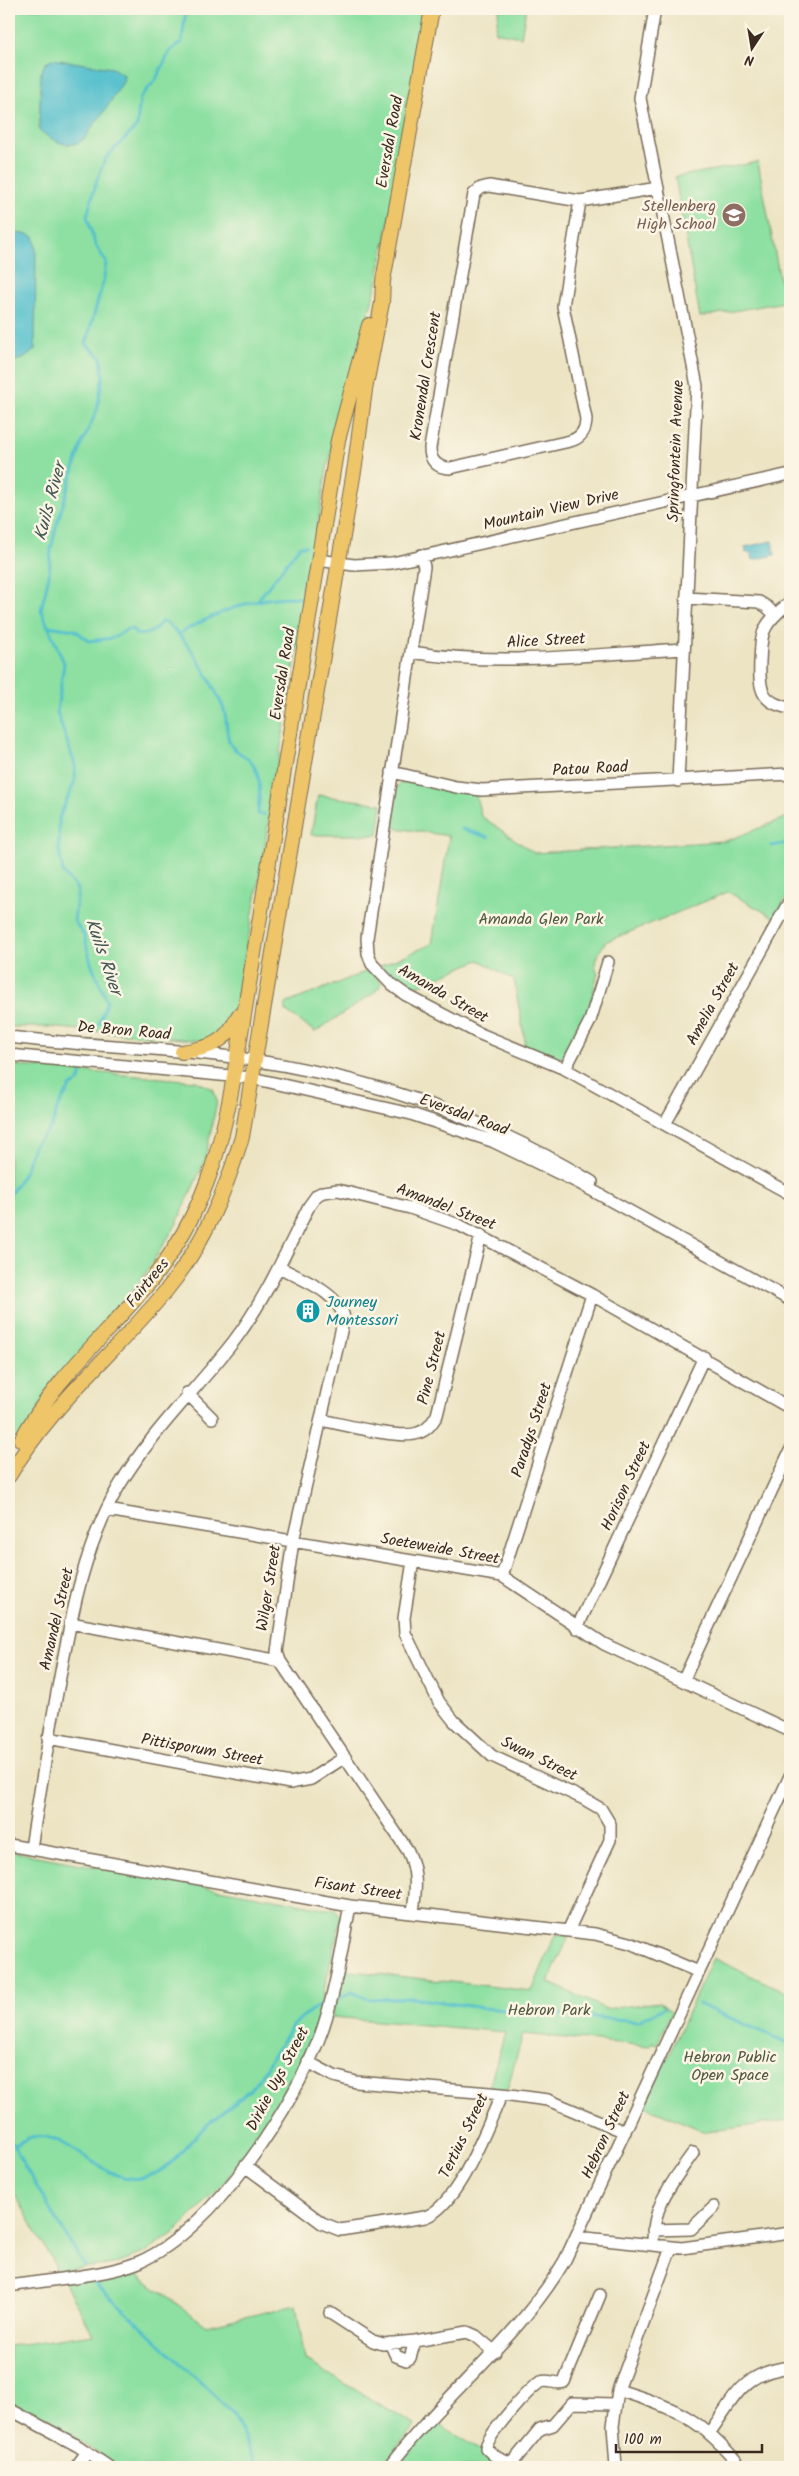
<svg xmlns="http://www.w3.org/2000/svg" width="799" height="2476" font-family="Kalam,sans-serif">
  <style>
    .green { fill: #8de0a1; stroke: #648560 }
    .water { fill: #53bfcd; stroke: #477476 }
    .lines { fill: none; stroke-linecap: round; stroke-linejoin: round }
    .stream { stroke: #53bfcd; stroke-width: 3 }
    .minor-casing { stroke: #796b58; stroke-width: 14 }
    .major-casing { stroke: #796b58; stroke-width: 16 }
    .minor { stroke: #fff; stroke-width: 11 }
    .major { stroke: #eec569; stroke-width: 14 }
    .labels { text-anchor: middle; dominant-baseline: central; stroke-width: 5; stroke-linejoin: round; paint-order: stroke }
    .street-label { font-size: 16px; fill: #3b2a1e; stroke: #fcf5e5 }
    .education-label { font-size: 16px; fill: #785e54; stroke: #fcf5e5; text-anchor: end }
    .park-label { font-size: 16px; fill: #50583f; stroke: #fcf5e5 }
    .culture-label { font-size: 16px; fill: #0d838f; stroke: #fcf5e5; text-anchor: start }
    .water-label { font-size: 18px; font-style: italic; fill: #425753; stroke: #fcf5e5 }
  </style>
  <rect width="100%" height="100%" fill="#fcf5e5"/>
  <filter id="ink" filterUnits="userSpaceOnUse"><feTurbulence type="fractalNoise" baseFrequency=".02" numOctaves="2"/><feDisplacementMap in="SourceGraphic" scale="10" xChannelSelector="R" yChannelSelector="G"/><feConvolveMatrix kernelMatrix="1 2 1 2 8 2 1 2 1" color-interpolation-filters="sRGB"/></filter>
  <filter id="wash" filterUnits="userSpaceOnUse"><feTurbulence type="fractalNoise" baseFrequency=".0096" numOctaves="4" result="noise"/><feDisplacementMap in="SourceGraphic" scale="20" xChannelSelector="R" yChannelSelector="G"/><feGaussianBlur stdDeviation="1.12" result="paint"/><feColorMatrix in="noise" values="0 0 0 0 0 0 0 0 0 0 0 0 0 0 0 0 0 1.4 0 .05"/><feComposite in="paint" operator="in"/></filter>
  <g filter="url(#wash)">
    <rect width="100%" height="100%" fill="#ece4c3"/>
    <path class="green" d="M9,9H428L378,279L327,468L257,892L232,1022L217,1036L204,1041L48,1027H9Z
      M499,9H526L521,37L495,32Z
      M758,162L784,302L700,317L675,177Z
      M403,781L476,795L481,816L534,853L726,841L790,816V890L775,918L728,892L605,942C599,954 591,960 598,973L588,1012L565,1055L554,1060L523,1047L525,1041L514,980L479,960L408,990L398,984L380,966L432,944L449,836L389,827L395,789Z
      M318,795L382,804L378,835H311Z
      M370,970L382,984L374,993L315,1032L285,1011V1004Z
      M9,1065L196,1081L213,1089L217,1101L205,1160L176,1225L142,1279L96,1330L9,1453Z
      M9,1851L335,1910L341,1917L314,2034L275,2113L223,2184L175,2232L147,2252L113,2264L58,2271L16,2196L9,2190Z
      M555,1935H567L568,1939L548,1982L606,2009L659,2002L672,2012L657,2044L652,2043L650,2046L523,2034L507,2090L489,2088L505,2032L332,2017L342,1970L532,1991Z
      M713,1958L790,1994V2120L706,2132L645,2106Z
      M132,2270L206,2326L296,2305L305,2360L415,2425L382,2467H118L75,2438L9,2404V2346L93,2334L64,2282L115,2276Z
      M435,2421C458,2438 484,2450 508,2467H397Z"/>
    <path class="water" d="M52,59L112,68L124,75L123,82C113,97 105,112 93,126C89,130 88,135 84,139C70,151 51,140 39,130L41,72L45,64Z
      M9,233L27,234L34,237L36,247L35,350L23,359L9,362Z
      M772,541L775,555L753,560L751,552L746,553L745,547Z"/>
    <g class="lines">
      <path class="stream" d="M257,601L300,546H306
        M47,626L75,630L89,641L113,638L128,629L134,630L135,634C146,637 156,630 162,621L166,622C192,644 209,677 223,707C227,717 226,730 229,741C233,751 241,753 248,759C264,773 259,795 258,814H264
        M178,634C214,614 259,593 301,598
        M462,829L488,837
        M771,846L790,843
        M99,1024L107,1001L91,963L84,935L74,921L78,890L63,873L59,850V818L75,781V765L57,712L64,663L41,610L49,576L51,549L57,524L81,446L97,410L103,375L101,357L86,344L104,278L106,262L95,244L87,216L96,183L105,159L137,126L140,98L156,79L170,51L182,42L186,9
        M9,1196L25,1171L33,1147L52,1126L57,1109L70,1087L78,1082L82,1074
        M340,1998L352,1992L369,1999L413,1998L483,2008L638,2021L664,2008
        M698,2004L790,2044
        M9,2141L15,2145L18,2155L84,2266
        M15,2145C20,2143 26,2138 32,2137C68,2129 106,2189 146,2177C174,2169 186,2143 206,2126C223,2110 243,2100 257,2081C276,2055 288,2020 319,2006
        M94,2282L234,2414L256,2467"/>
    </g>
  </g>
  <g filter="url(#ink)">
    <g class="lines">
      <defs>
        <path id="minor" d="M655,9L640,98L697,386L678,781
          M580,201L489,186L481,188L474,194L430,448C430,461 437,468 450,468L570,441C581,438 586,430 586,419L563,306L580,201L658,188
          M421,555L424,567L367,938L368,953L372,964L392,985L406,995L478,1033L565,1069L790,1194
          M318,560L354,565L392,563L790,474
          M686,598L759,602L767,607L775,615
          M790,602C781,610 772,616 766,627C760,637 761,649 760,661C759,688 760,703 790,708
          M411,652C501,667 593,654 684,649
          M392,772L456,787L482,790L790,774
          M9,1037C85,1046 162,1047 238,1058C363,1075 484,1116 592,1182
          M9,1055L252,1078L411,1114L492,1141L577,1182L790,1300
          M565,1069L590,1021L608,962
          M665,1124L790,900
          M279,1267C300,1279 339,1292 344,1318L293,1541L277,1652L280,1661L408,1851C418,1872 416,1890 413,1912
          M187,1393L212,1418
          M321,1420C342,1424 400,1440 418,1433C428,1430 432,1423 437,1415L481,1235
          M107,1510L502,1576L604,1644L790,1731
          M413,1561L404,1618L405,1633L439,1702L454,1721L492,1756L584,1799L601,1809L610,1824V1840L569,1929
          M502,1576L592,1295
          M70,1623L280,1661
          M577,1628L704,1357
          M683,1681L790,1451
          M48,1738L290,1783L311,1779L345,1757
          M9,1845L350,1906L595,1934L630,1943L699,1972
          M31,1848C40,1791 49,1734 60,1677C72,1612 85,1544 119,1486C152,1431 195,1391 234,1341C265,1300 286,1252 309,1206L317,1195L323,1192L338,1190L410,1208L459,1225L592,1295L790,1408
          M308,2062L334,2076L356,2082L502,2094L548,2100L625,2132
          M245,2166L322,2223L340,2230L425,2217C459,2205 487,2126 502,2094
          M653,2230L691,2229L714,2207
          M576,2237L682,2248L790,2233
          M653,2245C652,2206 671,2184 693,2153
          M9,2286C46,2280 106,2276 139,2262C214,2230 297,2103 323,2028C336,1989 342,1947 350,1906
          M600,2295L564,2382C556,2385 549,2379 541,2382C530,2386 486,2437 486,2448C492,2455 503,2463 513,2462L540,2429L553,2425L572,2403L615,2404
          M330,2313L373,2341L383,2344L415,2341L467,2332L476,2336L495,2352
          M390,2343L396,2356L406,2360L410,2358L415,2341
          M618,2390C676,2408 702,2419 741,2467
          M9,2409L78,2446L109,2467
          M710,2432C736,2396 742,2373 790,2367
          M76,2467L87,2452
          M389,2467C444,2394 518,2340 565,2260L790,1776
          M616,2467L613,2426L618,2390L671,2248"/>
        <path id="major" d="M182,1052C210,1048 226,1043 238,1016
          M21,1440C54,1378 110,1332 153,1278C202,1216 221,1151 234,1076L338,440L369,325
          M9,1476C52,1403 112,1356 165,1292C203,1246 225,1193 242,1137L355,465L365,390L382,303L383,281L432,9"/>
      </defs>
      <use href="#minor" class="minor-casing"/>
      <use href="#major" class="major-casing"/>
      <use href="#minor" class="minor"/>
      <use href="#major" class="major"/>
    </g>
  </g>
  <defs>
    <symbol id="school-disc" viewBox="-11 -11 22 22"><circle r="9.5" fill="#8d6e63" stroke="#fcf5e5"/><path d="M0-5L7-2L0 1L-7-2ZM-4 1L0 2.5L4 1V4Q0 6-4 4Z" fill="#fff"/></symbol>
    <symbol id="building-disc" viewBox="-11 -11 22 22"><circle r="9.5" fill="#0f9aa8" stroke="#fcf5e5"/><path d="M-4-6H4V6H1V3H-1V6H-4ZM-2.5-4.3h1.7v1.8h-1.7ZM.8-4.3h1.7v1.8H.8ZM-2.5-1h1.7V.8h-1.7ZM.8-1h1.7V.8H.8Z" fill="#fff"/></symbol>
  </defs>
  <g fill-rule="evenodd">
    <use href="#school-disc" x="720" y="201" width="28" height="28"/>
    <use href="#building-disc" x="294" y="1297" width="28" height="28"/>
  </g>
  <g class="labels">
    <g class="street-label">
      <text transform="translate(390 142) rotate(-80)">Eversdal Road</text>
      <text transform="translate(426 376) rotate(-81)">Kronendal Crescent</text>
      <text transform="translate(676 451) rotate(-88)">Springfontein Avenue</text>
      <text transform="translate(551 510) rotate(-13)">Mountain View Drive</text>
      <text transform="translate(546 641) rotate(-3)">Alice Street</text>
      <text transform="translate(283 674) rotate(-81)">Eversdal Road</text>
      <text transform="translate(590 769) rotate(-3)">Patou Road</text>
      <text transform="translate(443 994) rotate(30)">Amanda Street</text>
      <text transform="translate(713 1004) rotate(-61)">Amelia Street</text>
      <text transform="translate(124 1031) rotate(5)">De Bron Road</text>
      <text transform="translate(464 1115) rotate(20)">Eversdal Road</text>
      <text transform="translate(446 1207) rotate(21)">Amandel Street</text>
      <text transform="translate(148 1283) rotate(-51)">Fairtrees</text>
      <text transform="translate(432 1368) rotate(-76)">Pine Street</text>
      <text transform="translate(532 1430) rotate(-72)">Paradys Street</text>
      <text transform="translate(626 1486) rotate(-65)">Horison Street</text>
      <text transform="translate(440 1549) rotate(10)">Soeteweide Street</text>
      <text transform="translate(269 1588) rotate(-81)">Wilger Street</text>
      <text transform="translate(57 1619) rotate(-77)">Amandel Street</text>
      <text transform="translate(202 1750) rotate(10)">Pittisporum Street</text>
      <text transform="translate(539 1759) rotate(26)">Swan Street</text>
      <text transform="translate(358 1889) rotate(8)">Fisant Street</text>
      <text transform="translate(278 2079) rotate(-62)">Dirkie Uys Street</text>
      <text transform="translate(606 2135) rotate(-65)">Hebron Street</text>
      <text transform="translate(464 2136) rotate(-64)">Tertius Street</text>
    </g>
    <g class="education-label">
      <text x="716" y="206">Stellenberg<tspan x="716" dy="18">High School</tspan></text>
    </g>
    <g class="park-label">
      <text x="541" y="919">Amanda Glen Park</text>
      <text x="549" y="2010">Hebron Park</text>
      <text x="730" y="2057">Hebron Public<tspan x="730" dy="18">Open Space</tspan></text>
    </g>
    <g class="culture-label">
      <text x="326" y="1302">Journey<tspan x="326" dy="18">Montessori</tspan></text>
    </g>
    <g class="water-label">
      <text transform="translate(51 502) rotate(-75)">Kuils River</text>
      <text transform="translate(103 957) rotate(71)">Kuils River</text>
    </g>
  </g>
  <rect width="799" height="2476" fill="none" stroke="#fcf5e5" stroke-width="30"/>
  <g transform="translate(752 48) rotate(192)" stroke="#fcf5e5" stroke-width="4" paint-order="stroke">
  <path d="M0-4L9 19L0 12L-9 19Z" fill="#3b2a1e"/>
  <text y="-8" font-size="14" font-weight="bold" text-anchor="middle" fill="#3b2a1e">N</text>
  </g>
  <path d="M616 2444v8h146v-8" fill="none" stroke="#3b2a1e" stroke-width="2.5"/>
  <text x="624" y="2444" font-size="15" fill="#3b2a1e" stroke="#fcf5e5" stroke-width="4" paint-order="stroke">100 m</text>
</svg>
